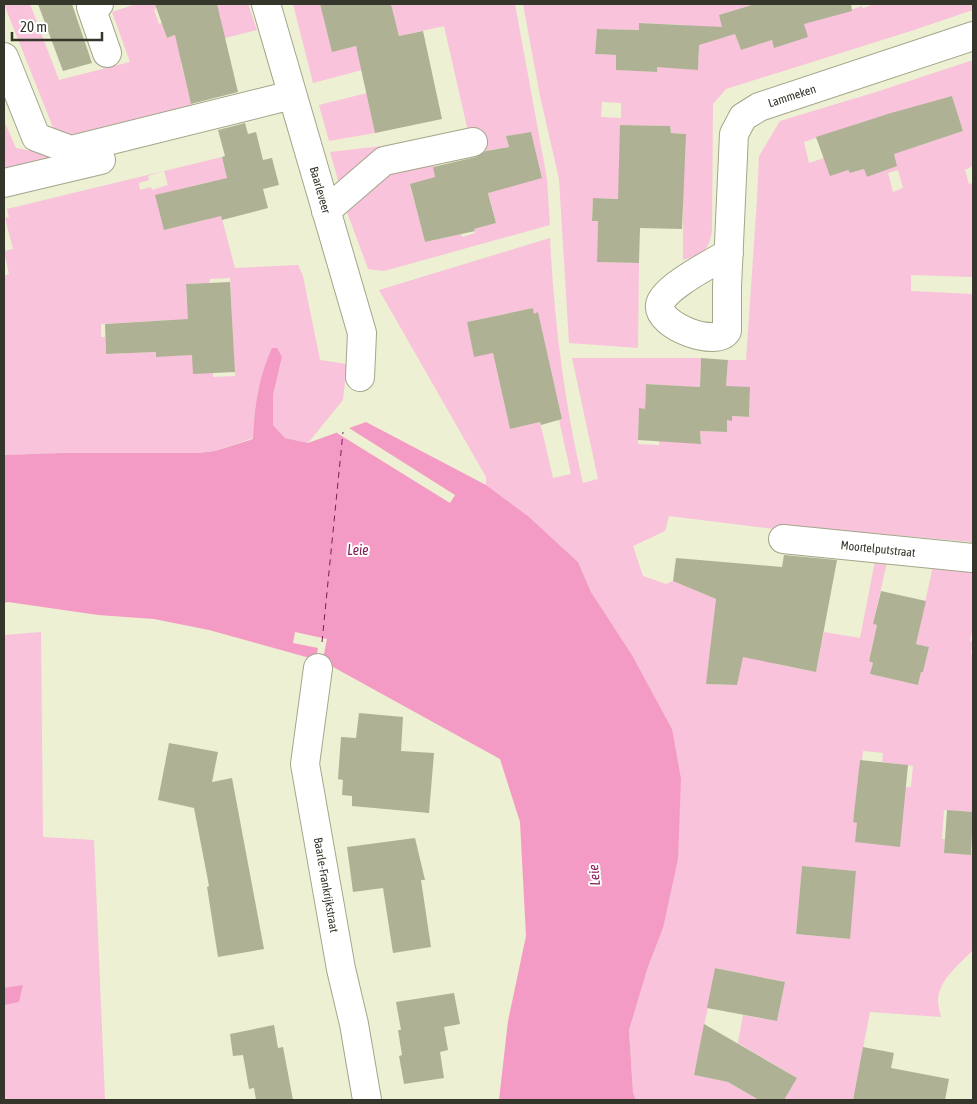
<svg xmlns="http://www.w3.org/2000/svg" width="977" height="1104" font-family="'Asap Condensed',sans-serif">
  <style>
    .green { fill: #f8c3db; fill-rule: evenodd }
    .water { fill: #f49bc5 }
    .pier { fill: #edf0d2 }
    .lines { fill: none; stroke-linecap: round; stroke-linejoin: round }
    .ferry { stroke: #801a55; stroke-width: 1; stroke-dasharray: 6 5; stroke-linecap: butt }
    .building { fill: #afb195 }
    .minor-casing { stroke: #a3a68a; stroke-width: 30 }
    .minor { stroke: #fff; stroke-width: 28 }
    .labels { text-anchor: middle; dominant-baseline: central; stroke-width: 4; stroke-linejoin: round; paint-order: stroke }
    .street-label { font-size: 12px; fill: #35362b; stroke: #fff }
    .water-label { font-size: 14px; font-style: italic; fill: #801a55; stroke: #fff }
  </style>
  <rect width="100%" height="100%" fill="#edf0d2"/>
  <path class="green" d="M4,4H30L59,80L130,62L112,12L136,4H156L157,8L154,10L159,24L162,23L167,38L221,19L216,4H248L257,30L225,38L228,52L181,63L193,111L79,137L56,135Z
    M293,4H320L332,51L356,46L362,70L313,83Z
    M391,4H515L547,179L550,225L384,271L368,269L347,212L330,152L469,136L444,26L399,36ZM531,132L542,178L484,176L496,223L474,229L475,233L462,237L461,234L425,242L410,185L435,177L432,159L509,147L506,136Z
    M523,4H755L719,15L726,37L735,34L741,50L772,40L774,47L785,8L783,4H824L829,17L862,6L863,8L875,4H973V10L914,30L726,89L713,104L712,230C709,251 703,254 683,260V201L593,198L592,220L598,221L597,262L639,263L638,348L569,343L559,179L540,96ZM639,23L686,25L699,40L698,70L657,65L656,72L618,70L616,55L595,54L597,29L639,30ZM602,102L621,103V118L601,117ZM620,125L670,126L671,133L685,134V161Z
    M973,60V166L965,170L969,184L973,183V277L911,275V291L973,294V542L799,527L782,530L669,516L665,531L633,546L643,576L666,584L673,581L716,599L707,684L737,685L755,590L775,664L816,672L824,632L860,638L875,561L887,562L873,624L877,625L869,661L873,663L870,674L918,685L921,672H923L929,647L916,644L933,566L973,570V627L970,641L973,642L971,653L973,654V812L944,810L942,839H945L944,853L971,855L973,845V950C960,964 938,980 938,1001C938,1006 940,1012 941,1017L870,1012L853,1100H784L797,1078L738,1043L743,1015L777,1021L785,982L716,968L694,1075L728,1082L759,1100H636L633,1093L629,1030L648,967L663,928L672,729L632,655L591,592L578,562L528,516L486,485V477L379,290L550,238C554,320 564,402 583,483L598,479L572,358H701L700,387L646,384L645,409H639L638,444L659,445L660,430L701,443L700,431L726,432L727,420H732V400L726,387L728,360H746L757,200L759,156L780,121L876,92ZM952,96L963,131L915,147L903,110ZM866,121L882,171L867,177L864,169L850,173L848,170L824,158L809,163L804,142ZM898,170L903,188L893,192L888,173ZM533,308L534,314L538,313L562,419L559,420L571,474L553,478L540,422L510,429L493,353L474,356L467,322ZM734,387L750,388L749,417L733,416ZM863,751L883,753L882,762L913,766L911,787H906L857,823L853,822L860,761L862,760ZM802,866L856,871L849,939L796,934Z
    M367,93L375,133L329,141L319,105Z
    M4,121L16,148L74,159L4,175Z
    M222,157L226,171L235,181L209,182L176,190L164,230L206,220L217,200L235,268L298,265L303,276L320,360L347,364L343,400L308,443L285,438L273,425V395L282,357L273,348C259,376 254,407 253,438L215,451L199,453H61L4,455V276L9,274L4,251L13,249L5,218L9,217L7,209ZM164,171L168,185L152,190L151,187L140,190L139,183L149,180L148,176ZM230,278L235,376L213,377V373L192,355L156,356V352L106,354L105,337H101V324L191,319V305H187L186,284L209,283L210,279Z
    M41,632L43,837L94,840L105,1100H4V635Z"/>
  <path class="water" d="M272,348H277L282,357L273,395V425L285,438L308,443L366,422L486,485L528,516L578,562L591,592L632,655L672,729L681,779L678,859L663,928L648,967L629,1030L633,1093L636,1100H499L508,1021L526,936L520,822L500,759L324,662L209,630L154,619L98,615L8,602L4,603V455L61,453H199L215,451L253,439C254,407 259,376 272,348Z
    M23,985L19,1002L4,1005V988Z"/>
  <path class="pier" d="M351,425L349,428L455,495L450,503L337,433L339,429Z
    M295,632L327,639L322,664L315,662L318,648L293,643Z"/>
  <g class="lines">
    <path class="ferry" d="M322,642L343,432"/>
  </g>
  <path class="building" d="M38,4H72L92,63L63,71Z
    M155,4H217L238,92L191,104L175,35L167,38Z
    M320,4H391L399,36L423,31L442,119L375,133L356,46L332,52Z
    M755,4H851L852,11L804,24L808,37L774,48L772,40L741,50L735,34L699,45L698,70L657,67V72L616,70V55L595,54L597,29L639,30V23L722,27L719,15Z
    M952,96L963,131L894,154L897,166L867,177L864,169L850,173L848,170L830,176L816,137L891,113Z
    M245,123L248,134L256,132L263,160L272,158L279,185L263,189L268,208L222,220L221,216L164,230L155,195L227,178L222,157L225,156L218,130Z
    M620,125L670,126L671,133L686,134L682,229L640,228L639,263L597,262L598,221H592L593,198L618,199Z
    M531,132L542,178L488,193L496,223L474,229L475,231L425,242L410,184L435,177L433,167L476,157L486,151L509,147L506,136Z
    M230,282L235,372L193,374L192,355L156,357V352L106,354L105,324L188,319L186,284Z
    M533,308L534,314L538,312L562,419L541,425L540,422L510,429L493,353L474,357L467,322Z
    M701,358L728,360L726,386L750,387L749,417L732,416V421L727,420V432L700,431L701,444L638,440L639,408L645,409L646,384L700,387Z
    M784,555L837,560L816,672L743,657L737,685L706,684L716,599L673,581L676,558L782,567Z
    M881,591L926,601L916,644L929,647L923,672H921L918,685L870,674L873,663L869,661L877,625L873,624Z
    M359,713L403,717L401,751L434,753L429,813L352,806V796L342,795L343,780L338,779L341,737L356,738Z
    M169,743L218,752L212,782L232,778L264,949L218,957L207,887L209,886L194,808L158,800Z
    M860,760L908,765L900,847L855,842L857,823L853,822Z
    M947,810L973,812L971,855L944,853Z
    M415,838L425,880H421L431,947L393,953L383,888L353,892L347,847Z
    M802,866L856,871L850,939L796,934Z
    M715,968L785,982L777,1021L707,1008Z
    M454,993L460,1024L444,1027L448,1050L440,1052L444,1078L404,1084L399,1056L402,1055L398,1030H401L396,1002Z
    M704,1024L797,1078L784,1100H759L728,1082L694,1075Z
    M274,1025L278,1048L283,1047L293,1100H256L254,1088L249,1089L243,1055L233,1056L230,1034Z
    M863,1047L894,1053L891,1068L949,1079L945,1100H853Z"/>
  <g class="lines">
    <defs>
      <path id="minor" d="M99,4L91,7L107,53
        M266,4L362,333L360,377
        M4,57L36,137L71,150L292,95
        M4,183L101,160
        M326,211L384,161L473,142
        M729,253C714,262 661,289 660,305C657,326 717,348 727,331V287L734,134L743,117L759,107L973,36
        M783,539L973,558
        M318,668L305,764L341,969L354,1024L367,1100"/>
    </defs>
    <use href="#minor" class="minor-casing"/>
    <use href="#minor" class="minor"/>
  </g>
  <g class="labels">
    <g class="street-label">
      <text transform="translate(792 96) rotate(-18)">Lammeken</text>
      <text transform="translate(320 190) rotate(74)">Baarleveer</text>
      <text transform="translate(878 549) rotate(6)">Moortelputstraat</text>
      <text transform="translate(326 885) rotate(80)">Baarle-Frankrijkstraat</text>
    </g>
    <g class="water-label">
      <text x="358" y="550">Leie</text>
      <text transform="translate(594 875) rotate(-95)">Leie</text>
    </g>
  </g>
  <rect width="977" height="1104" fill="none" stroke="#35362b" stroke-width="10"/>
  <path d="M12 32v8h90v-8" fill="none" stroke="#35362b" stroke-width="2.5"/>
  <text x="20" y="32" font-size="15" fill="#35362b" stroke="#ffffff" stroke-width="4" paint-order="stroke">20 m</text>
</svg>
